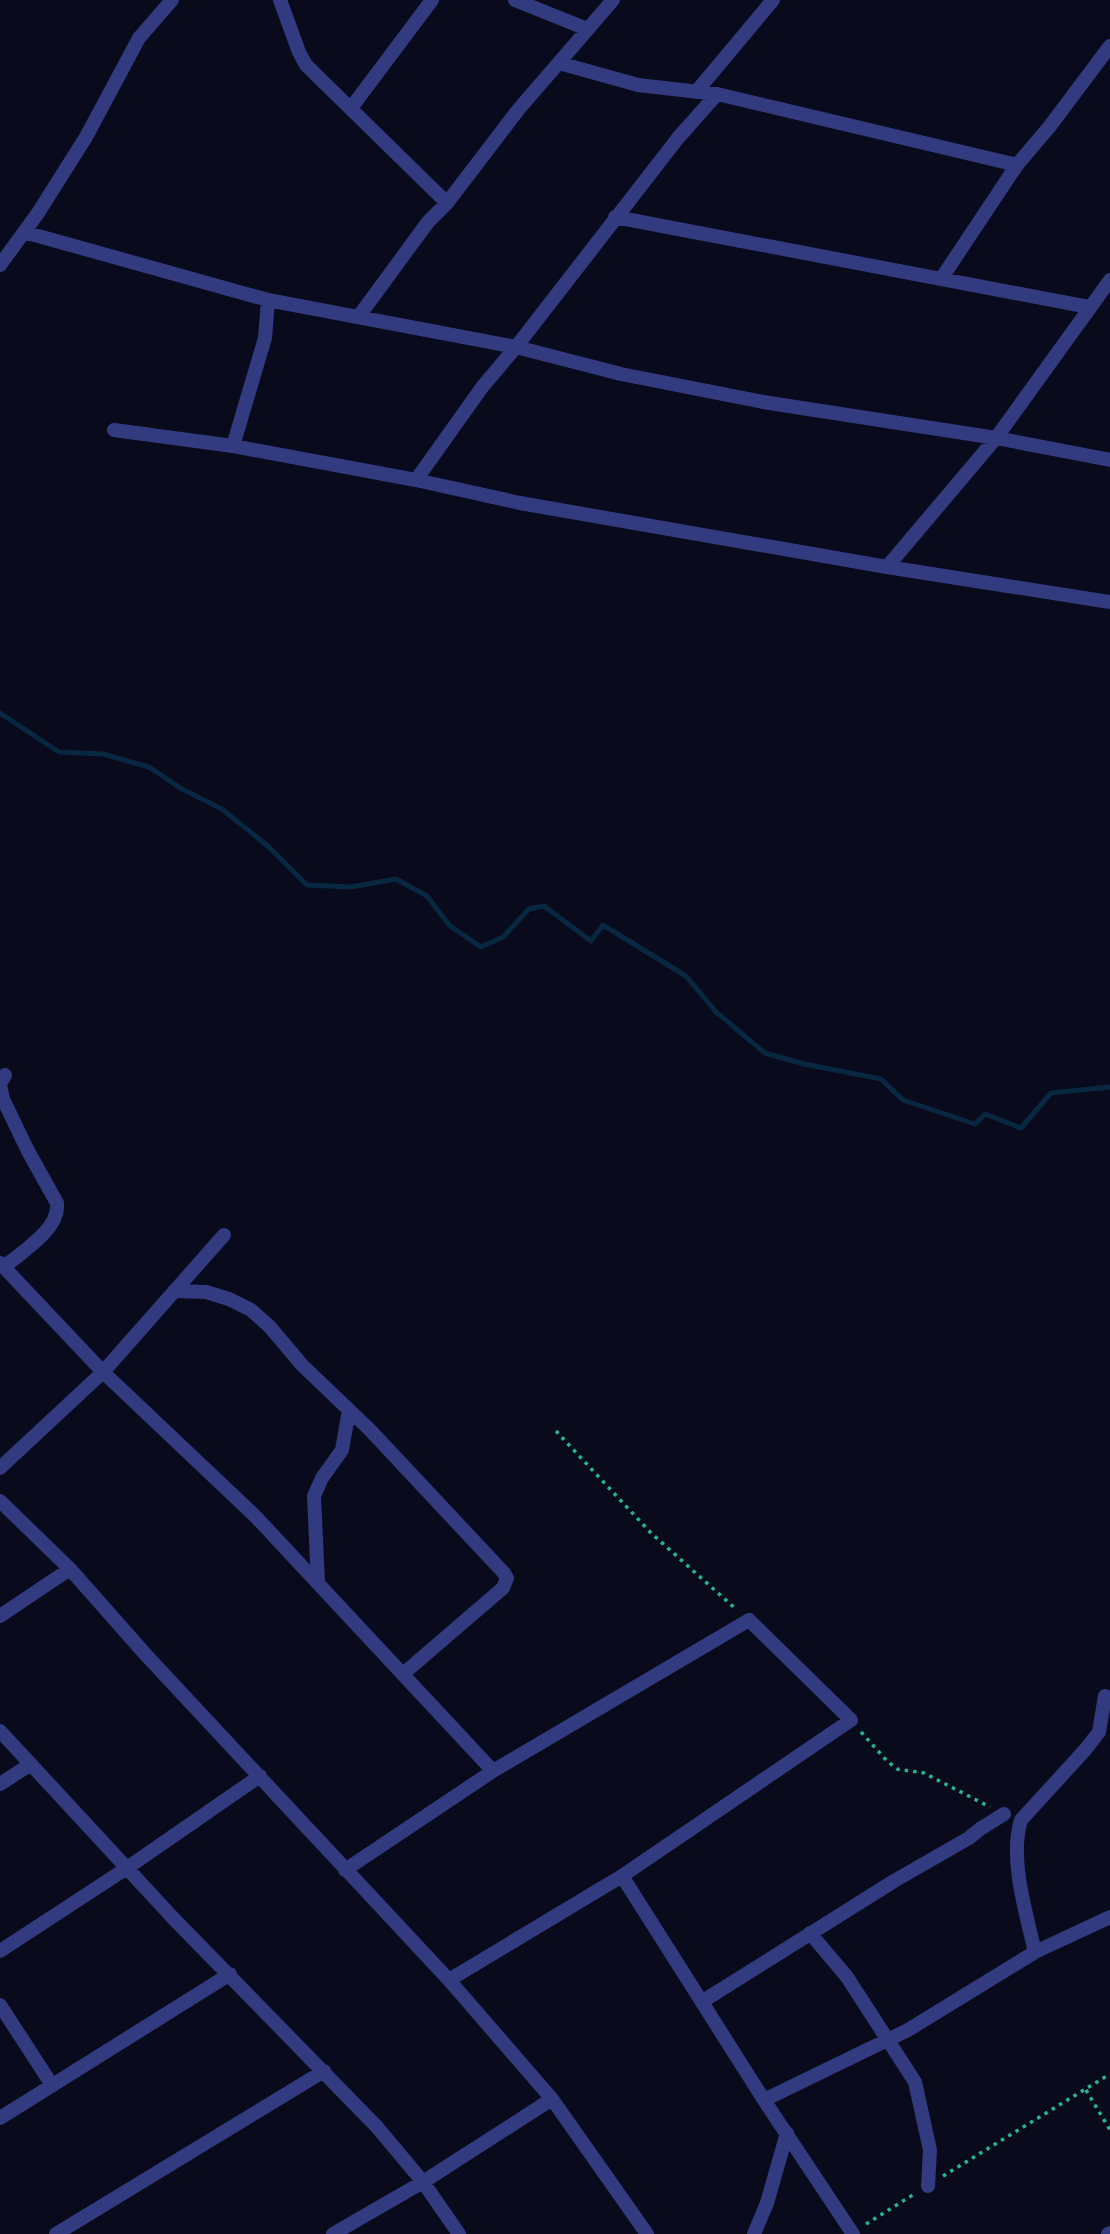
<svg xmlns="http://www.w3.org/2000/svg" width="1110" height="2234" font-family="Signika,sans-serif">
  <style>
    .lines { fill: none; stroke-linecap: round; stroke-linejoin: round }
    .stream { stroke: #082842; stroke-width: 5 }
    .path { stroke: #25b494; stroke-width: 3.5; stroke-dasharray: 3.5 5; stroke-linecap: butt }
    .street { stroke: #323b7f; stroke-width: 14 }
  </style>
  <rect width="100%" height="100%" fill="#0a0a1d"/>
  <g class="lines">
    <path class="stream" d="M0,713L59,752L103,754L149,767L182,789L222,809L270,848L307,885L351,887L396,879L427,896L450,926L481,947L503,937L529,909L544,906L591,941L603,925L686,976L716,1012L765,1053L804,1064L881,1079L903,1100L975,1124L985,1114L1021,1128L1051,1093L1110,1087"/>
    <path class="path" d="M556,1431L651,1533L737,1610
      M861,1732L887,1761L897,1769L924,1773L990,1807
      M1086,2090L1110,2130
      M943,2176L1110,2074
      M866,2224L916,2193"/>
    <path class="street" d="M280,0L299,52L306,65L447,203
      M515,0L587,29
      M559,63L638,85L717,94L1017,165
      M696,92L773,0
      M351,108L432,0
      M615,217L1089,307
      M24,232L268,300L516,347L621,374L763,402L996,438L1110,460
      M0,265L38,213L86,137L139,38L172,0
      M941,279L1017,165L1050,126L1110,46
      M359,316L428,222L447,203L518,110L613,0
      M114,430L233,446L416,480L520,503L887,567L1110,602
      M233,446L265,338L268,300
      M416,480L483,386L516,347L678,138L717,94
      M887,567L996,438L1110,280
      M0,1263L103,1372L256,1517L493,1771
      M4,1267C23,1251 60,1229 57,1203L28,1151L3,1099L0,1084L5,1075
      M174,1291L206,1292L229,1299L251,1310L270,1327L302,1365L370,1430L504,1573L507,1578L503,1588L403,1674
      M0,1468L103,1372L224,1235
      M0,1501L70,1569L146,1655L449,1980L552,2099L647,2234
      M318,1583L314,1496L322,1478L342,1450L349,1410
      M0,1616L70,1569
      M0,1731L174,1919L377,2127L423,2182L459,2234
      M0,1784L31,1764
      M345,1870L493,1771L749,1620L851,1720L622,1876L449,1980
      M622,1876L764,2100L853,2234
      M810,1933L847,1977L915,2082L930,2150L928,2186
      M0,1951L127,1868L260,1776
      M1035,1952C1026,1913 1009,1858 1021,1820L1085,1750L1099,1732L1105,1696
      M703,2001L894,1881L969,1838L980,1829L1004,1814
      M0,2005L52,2085
      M764,2100L908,2030L1035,1952L1110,1917
      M0,2118L230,1974
      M56,2234L324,2071
      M333,2234L423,2182L552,2099
      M754,2234L767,2203L787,2133
      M1108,2234L1110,2233"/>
  </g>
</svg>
